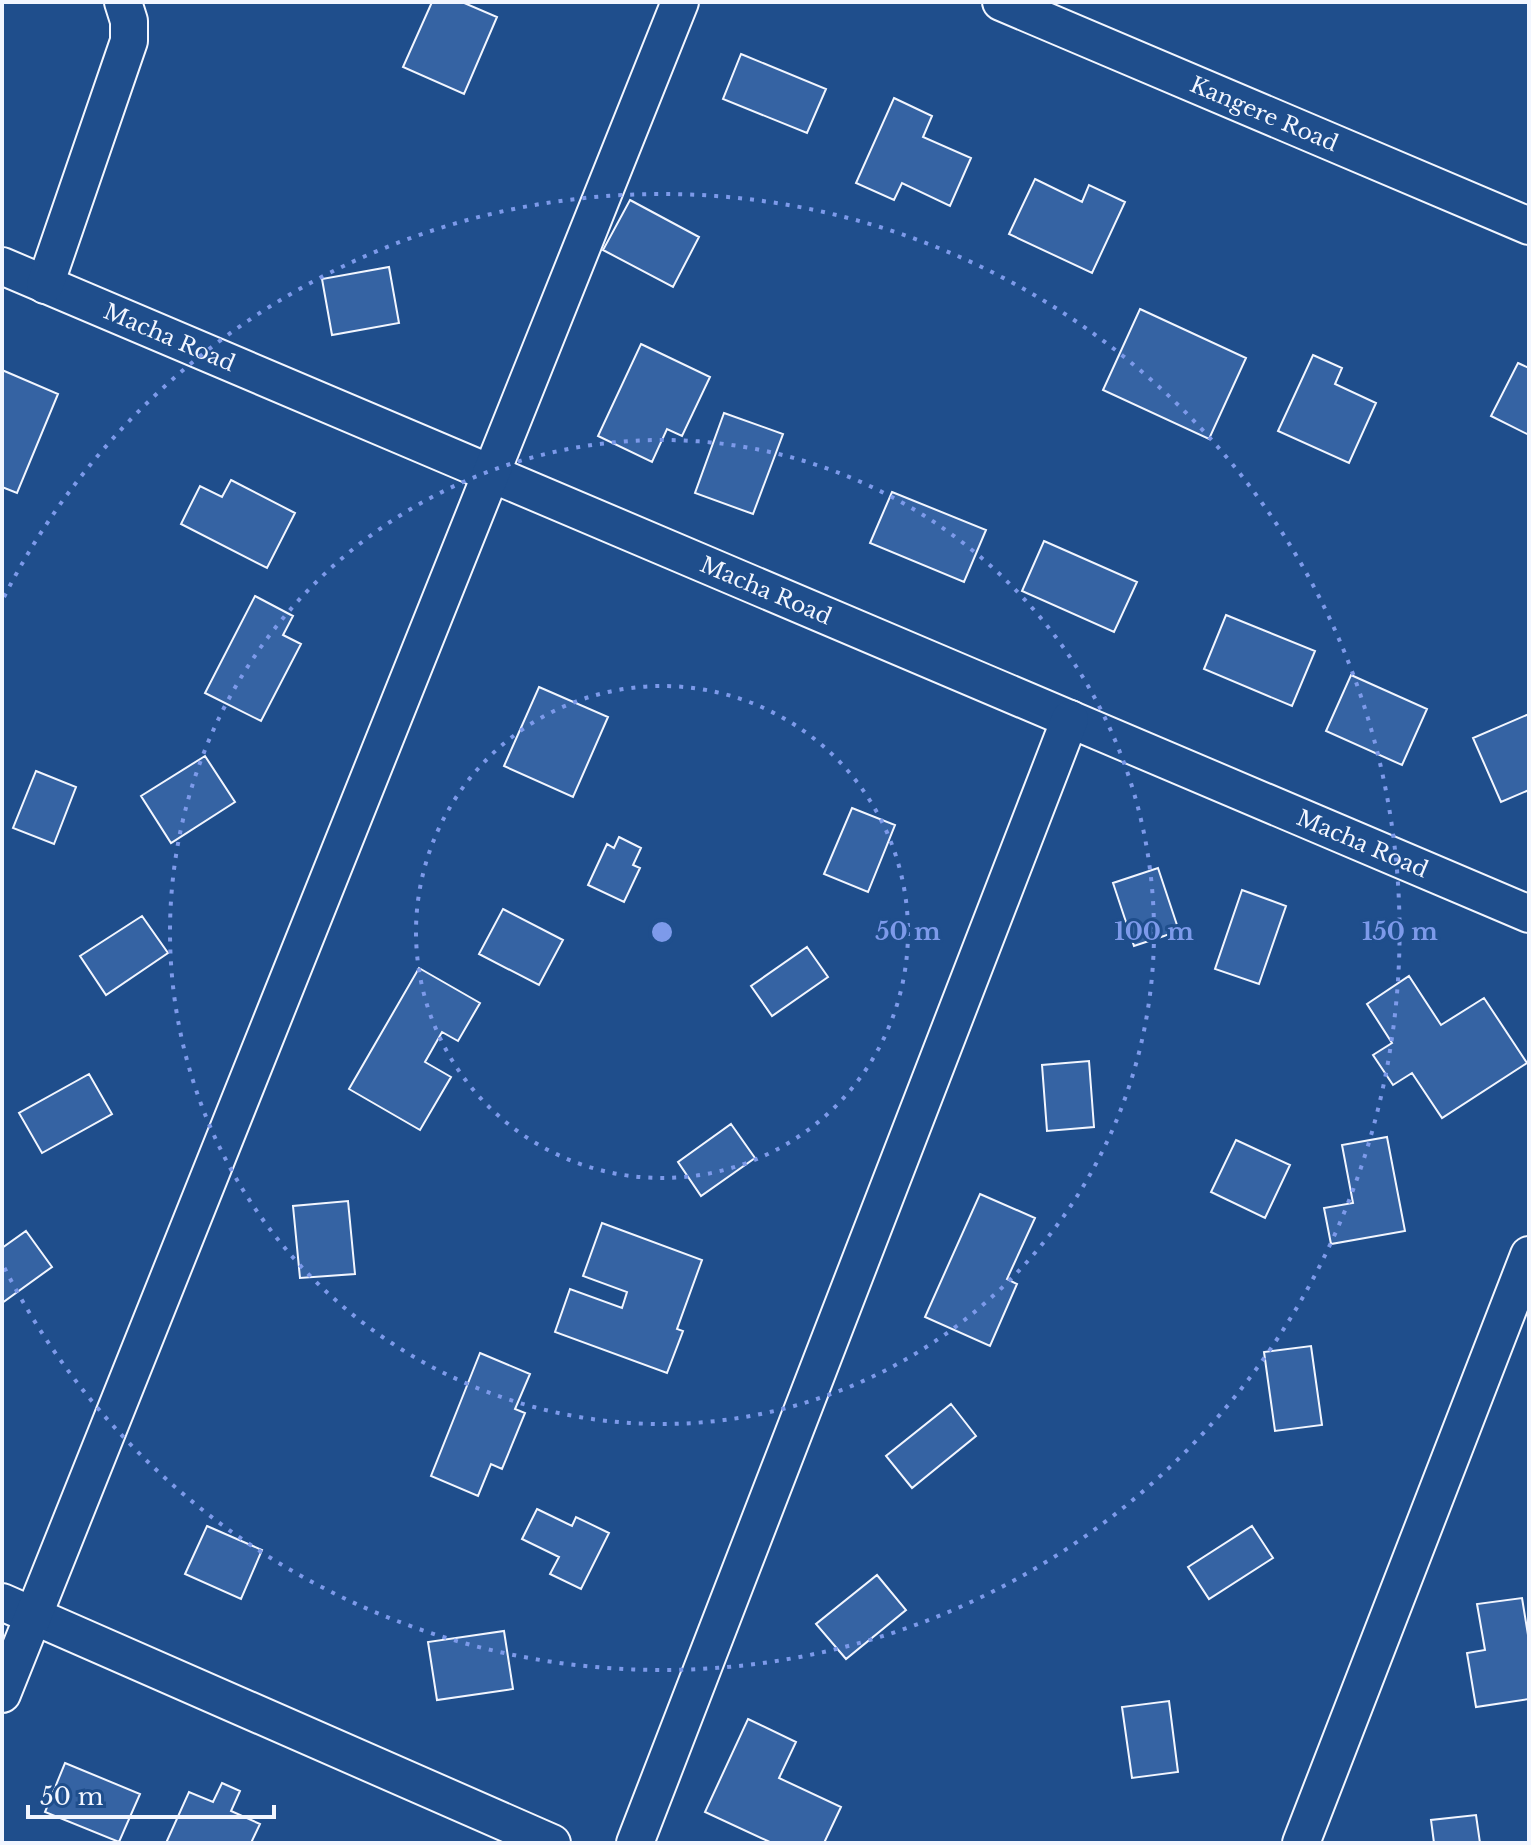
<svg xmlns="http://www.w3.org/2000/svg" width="1531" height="1845" font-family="'Libre Baskerville',serif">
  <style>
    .building { fill: #3563a3; stroke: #f2f6ff; stroke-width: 2 }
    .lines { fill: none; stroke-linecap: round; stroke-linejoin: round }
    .minor-casing { stroke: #f2f6ff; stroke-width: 40 }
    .minor { stroke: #1f4e8c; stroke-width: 36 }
    .ring { fill: none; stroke: #7d9aea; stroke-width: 4; stroke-dasharray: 4 8 }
    .labels { text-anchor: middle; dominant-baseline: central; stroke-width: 6; stroke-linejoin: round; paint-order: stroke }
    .street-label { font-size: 22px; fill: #f2f6ff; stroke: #1f4e8c }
    .centre { fill: #7d9aea; stroke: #1f4e8c; stroke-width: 4 }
    .ring-label { font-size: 24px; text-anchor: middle; font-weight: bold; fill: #7d9aea; stroke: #1f4e8c; stroke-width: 6; stroke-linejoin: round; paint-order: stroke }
  </style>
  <rect width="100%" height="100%" fill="#1f4e8c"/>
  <path class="building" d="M432,2H462L497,17L464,94L403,67Z
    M741,54L826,89L807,133L723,99Z
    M894,98L932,116L923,137L971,158L950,206L902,183L894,200L856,183Z
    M1035,179L1082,202L1089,185L1125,202L1092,273L1009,234Z
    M630,200L699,237L673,287L603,250Z
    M389,267L399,323L332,335L322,279Z
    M1140,309L1246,358L1209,439L1103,390Z
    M641,344L710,377L682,436L667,429L652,462L598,436Z
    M1313,355L1342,368L1335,384L1376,403L1349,463L1278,431Z
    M1518,363L1529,368V435L1491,416Z
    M2,370L58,394L17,493L2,487Z
    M724,413L783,434L753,514L695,493Z
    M231,480L295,513L267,568L181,524L200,486L222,497Z
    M892,492L986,530L964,582L870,543Z
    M1044,541L1137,582L1114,632L1022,591Z
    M255,596L293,616L283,635L301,644L261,721L205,693Z
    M1226,615L1315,651L1292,706L1204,669Z
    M1351,675L1427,709L1402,765L1326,731Z
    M539,687L608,717L573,797L504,766Z
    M1529,714V790L1501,802L1473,738Z
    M205,756L235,802L171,843L141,796Z
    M36,771L76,787L54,844L13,828Z
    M852,808L895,825L868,892L824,874Z
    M619,837L641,848L633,865L640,868L624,902L588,885L607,844L614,848Z
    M1158,868L1179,931L1134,946L1113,883Z
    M1242,890L1286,906L1259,984L1215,969Z
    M503,909L563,940L539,985L479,954Z
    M142,916L168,953L106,995L80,956Z
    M807,947L828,977L772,1016L751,986Z
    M419,968L480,1003L458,1041L442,1032L425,1062L451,1077L420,1130L349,1089Z
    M1409,976L1441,1025L1484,998L1527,1063L1442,1118L1412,1073L1393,1085L1373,1055L1392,1043L1367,1004Z
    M1089,1061L1094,1127L1047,1131L1042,1065Z
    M89,1074L112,1114L42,1153L19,1113Z
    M731,1124L755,1158L701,1196L678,1162Z
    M1387,1137L1405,1231L1331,1244L1324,1208L1353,1203L1342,1145Z
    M1236,1140L1290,1165L1265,1218L1211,1192Z
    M980,1194L1035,1218L1007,1279L1017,1284L990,1346L925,1317Z
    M348,1201L355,1274L300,1278L293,1206Z
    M602,1223L702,1260L677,1329L683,1331L667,1373L555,1332L570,1289L622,1308L627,1292L583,1276Z
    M26,1231L52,1267L2,1303V1248Z
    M1311,1346L1322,1425L1275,1431L1264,1352Z
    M480,1353L530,1374L515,1409L525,1413L502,1469L491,1464L478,1496L431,1476Z
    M951,1404L976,1436L912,1488L886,1456Z
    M537,1509L572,1526L576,1517L609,1533L581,1589L550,1574L559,1557L522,1539Z
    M207,1526L262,1550L241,1599L185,1574Z
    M1252,1526L1273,1558L1209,1599L1188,1567Z
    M877,1575L906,1610L846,1659L816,1624Z
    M1522,1598L1529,1641V1699L1476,1707L1467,1653L1485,1650L1477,1604Z
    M504,1631L513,1689L437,1700L428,1642Z
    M1169,1701L1178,1772L1132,1778L1122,1707Z
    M748,1719L796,1742L779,1778L841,1807L824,1843H772L705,1812Z
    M65,1763L140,1794L119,1842L45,1812Z
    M222,1783L240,1791L231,1811L260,1824L251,1843H166L189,1792L213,1802Z
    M1476,1815L1480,1843H1434L1431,1820Z"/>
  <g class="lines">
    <defs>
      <g id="minor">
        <path id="s1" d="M1001,2L1529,226"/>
        <path id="s2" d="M2,266L1529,914"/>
        <path d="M45,285L129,41V21L123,2"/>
        <path d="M2,1602L552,1843"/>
        <path d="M2,1694L680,2"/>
        <path d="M635,1843L1070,719"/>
        <path d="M1301,1843L1529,1255"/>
      </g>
    </defs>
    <use href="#minor" class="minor-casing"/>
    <use href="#minor" class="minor"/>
  </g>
  <g class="ring">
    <circle cx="662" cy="932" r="246"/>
    <circle cx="662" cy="932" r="492"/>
    <path d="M4 597A738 738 0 1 1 4 1267"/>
  </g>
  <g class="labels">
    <g class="street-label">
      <text stroke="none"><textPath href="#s1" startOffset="286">Kangere Road</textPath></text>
      <text stroke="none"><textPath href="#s2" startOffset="182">Macha Road</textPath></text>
      <text stroke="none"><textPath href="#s2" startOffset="830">Macha Road</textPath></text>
      <text stroke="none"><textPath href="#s2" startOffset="1478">Macha Road</textPath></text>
    </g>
  </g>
  <circle cx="662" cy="932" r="12" class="centre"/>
  <g class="ring-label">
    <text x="908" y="940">50 m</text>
    <text x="1154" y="940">100 m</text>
    <text x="1400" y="940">150 m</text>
  </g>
  <rect width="1531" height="1845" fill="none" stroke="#f2f6ff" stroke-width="8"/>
  <path d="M28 1805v12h246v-12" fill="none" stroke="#f2f6ff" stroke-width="4"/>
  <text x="40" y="1805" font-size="24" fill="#f2f6ff" stroke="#1f4e8c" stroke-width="6" paint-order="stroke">50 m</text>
</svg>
